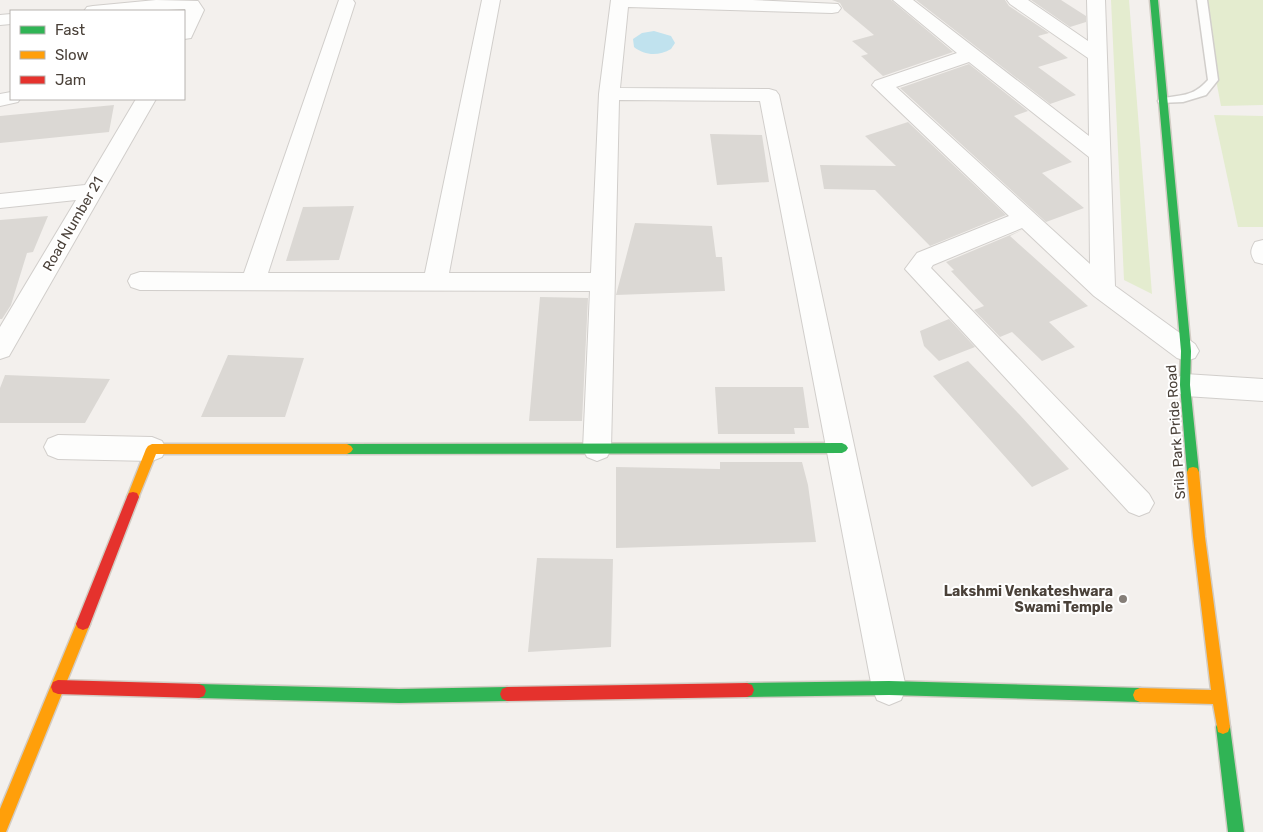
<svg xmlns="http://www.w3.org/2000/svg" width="1263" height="832" font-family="Rubik,sans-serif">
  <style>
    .green { fill: #e4eccf }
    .water { fill: #c0e2ee }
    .building { fill: #dbd8d4 }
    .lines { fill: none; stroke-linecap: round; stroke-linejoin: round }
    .lane-casing { stroke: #d1cecb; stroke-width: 3 }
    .street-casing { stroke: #d1cecb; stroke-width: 2 }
    .fast-casing { stroke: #d2ccc4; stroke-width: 3 }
    .slow-casing { stroke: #d2ccc4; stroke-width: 3 }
    .jam-casing { stroke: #d2ccc4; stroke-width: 3 }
    .lane { fill: #fdfdfc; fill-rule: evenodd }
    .street { fill: #fdfdfc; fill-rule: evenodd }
    .fast { fill: #30b455; fill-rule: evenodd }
    .slow { fill: #ff9f0a; fill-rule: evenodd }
    .jam { fill: #e5322d; fill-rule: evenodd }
    .poi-dot { fill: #857e78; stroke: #fff; stroke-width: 2 }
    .labels { text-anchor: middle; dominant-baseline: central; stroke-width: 4; stroke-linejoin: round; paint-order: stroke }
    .street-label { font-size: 14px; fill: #4a4139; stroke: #fff }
    .poi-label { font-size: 14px; font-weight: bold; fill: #4a4139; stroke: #fff; text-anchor: end }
  </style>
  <rect width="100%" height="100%" fill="#f3f0ed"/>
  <path class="green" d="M1111,0H1129L1152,294L1124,280Z
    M1201,0H1263V105L1221,106Z
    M1214,115L1263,116V227H1238Z"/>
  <path class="water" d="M654,31L671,36L675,43L671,49C659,56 645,56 634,47L633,39L642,33Z"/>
  <path class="building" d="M832,0H891L953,52L883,76L861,56L868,54L852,41L874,35L844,10L840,3Z
    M916,0H1005L1009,6L1049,33L1038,36L1068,58L1038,67L1076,95L1050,104Z
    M1031,0H1061L1086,16V22L1070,27Z
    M969,64L1028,111L1014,116L1072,162L1042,173L1084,208L1046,222L900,88Z
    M114,105L109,132L0,143V116Z
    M908,122L1006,215L930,246L875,190L824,189L820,165L896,166L865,136Z
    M710,134L762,135L769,182L717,185Z
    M354,206L339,260L286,261L303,207Z
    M48,216L33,252L27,253L11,305L2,319H0V220Z
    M635,223L712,226L716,257H722L725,291L616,295Z
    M1022,230L1010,236L1088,306L1049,322L1075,347L1042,361L1012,332L1000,337L974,310L984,306L951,271L954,270L946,262Z
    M540,297L588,298L582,421H529Z
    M949,319L975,347L939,361L924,346L920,331Z
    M228,355L304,358L285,417H201Z
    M968,361L1019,414L1069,469L1032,487L933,376Z
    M5,375L110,379L85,423H0V388Z
    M715,387H803L809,428H794L795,434H718Z
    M720,462H802L808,485L816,542L616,548V467L720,469Z
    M537,558L613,559L611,647L528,652Z"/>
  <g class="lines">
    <defs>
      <path id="lane" d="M1197,0H1207L1218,80L1206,95L1183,102L1159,103L1158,101L1159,99C1181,94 1192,98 1208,80Z"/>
      <path id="street" d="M156,0L198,1L204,10L191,38L184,39L185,9L150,11H84L87,7L93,6Z
        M339,0H353L355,3L268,273H425L482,0H500L449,273H591L599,94L611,0H752L838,4L841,8L838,12L832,13L628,7L620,88L769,89L776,91L779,95L906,688L901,700L889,705L877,700L872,688L760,101L619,100L611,449L607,457L597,461L587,457L583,449L590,291L140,290L131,287L128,281L131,275L140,272L244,273Z
        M893,0H913L1089,136L1088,58L1010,4L1007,0H1028L1088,41L1087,0H1105L1115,286L1195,344L1199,351L1195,358L1186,361L1177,358L1094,296L1022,228L933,265L931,268L1149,494L1154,503L1149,512L1139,516L1129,512L905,269L917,253L1009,216L872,85L875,81L957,53ZM969,62L1089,157L1090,264L896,87Z
        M11,14V24L0,25V15Z
        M11,92V99H20L18,102L0,106V94Z
        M136,99H156L9,356L0,359V327L76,200L0,208V194L85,185Z
        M1263,240V264L1255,262C1250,254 1250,250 1255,242Z
        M1185,374L1263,379V401L1185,396L1176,392L1172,385L1176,378Z
        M58,435L152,437L162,441L166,449L162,457L152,461L58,459L48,455L44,447L48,439Z"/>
      <path id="fast" d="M1150,0H1158L1191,351L1190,385L1199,472L1197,476L1193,477L1189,476L1187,472L1180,385L1181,351Z
        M842,443L846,445L848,448L846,451L842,453L347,454L343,452L341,449L343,446L347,444Z
        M889,681L1140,688L1145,690L1147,695L1145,700L1140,702L889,695L747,697L742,695L740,690L742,685L747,683Z
        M199,684L399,689L507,687L512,689L514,694L512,699L507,701L399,703L199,698L194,696L192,691L194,686Z
        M1223,720L1228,722L1230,727L1244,832H1228L1216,727L1218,722Z"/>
      <path id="slow" d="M152,444H347L351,446L353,449L351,452L347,454H156L137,501L133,502L129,501L127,497L146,449L148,446Z
        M1193,467L1197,468L1199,472L1205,537L1230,727L1228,732L1223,734L1218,732L1213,704L1140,702L1135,700L1133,695L1135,690L1140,688L1211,690L1193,537L1187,472L1189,468Z
        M83,618L88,620L90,624L6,832H0V809L78,620Z"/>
      <path id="jam" d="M133,492L137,493L139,497L90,624L88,628L83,630L78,628L76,624L127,497L129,493Z
        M58,680L199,684L204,686L206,691L204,696L199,698L58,694L53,692L51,687L53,682Z
        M747,683L752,685L754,690L752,695L747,697L507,701L502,699L500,694L502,689L507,687Z"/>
    </defs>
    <use href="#lane" class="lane-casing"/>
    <use href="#street" class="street-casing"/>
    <use href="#fast" class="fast-casing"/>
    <use href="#slow" class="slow-casing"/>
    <use href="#jam" class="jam-casing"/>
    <use href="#lane" class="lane"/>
    <use href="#street" class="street"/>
    <use href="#fast" class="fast"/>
    <use href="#slow" class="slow"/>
    <use href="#jam" class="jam"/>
  </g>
  <circle class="poi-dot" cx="1123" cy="599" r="5"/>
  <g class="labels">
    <g class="street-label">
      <text transform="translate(73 224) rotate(-60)">Road Number 21</text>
      <text transform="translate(1176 432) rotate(-94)">Srila Park Pride Road</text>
    </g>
    <g class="poi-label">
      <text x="1113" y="591">Lakshmi Venkateshwara<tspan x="1113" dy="16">Swami Temple</tspan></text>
    </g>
  </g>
  <rect x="10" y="10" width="175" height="90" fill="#ffffff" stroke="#b7b3b0"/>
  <rect x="20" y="26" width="25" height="8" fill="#30b455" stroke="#b7b3b0"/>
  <text x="55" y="35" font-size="15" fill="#4a4139">Fast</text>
  <rect x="20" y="51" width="25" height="8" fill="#ff9f0a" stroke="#b7b3b0"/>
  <text x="55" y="60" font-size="15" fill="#4a4139">Slow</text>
  <rect x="20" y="76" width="25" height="8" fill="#e5322d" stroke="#b7b3b0"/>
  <text x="55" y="85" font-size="15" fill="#4a4139">Jam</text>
</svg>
